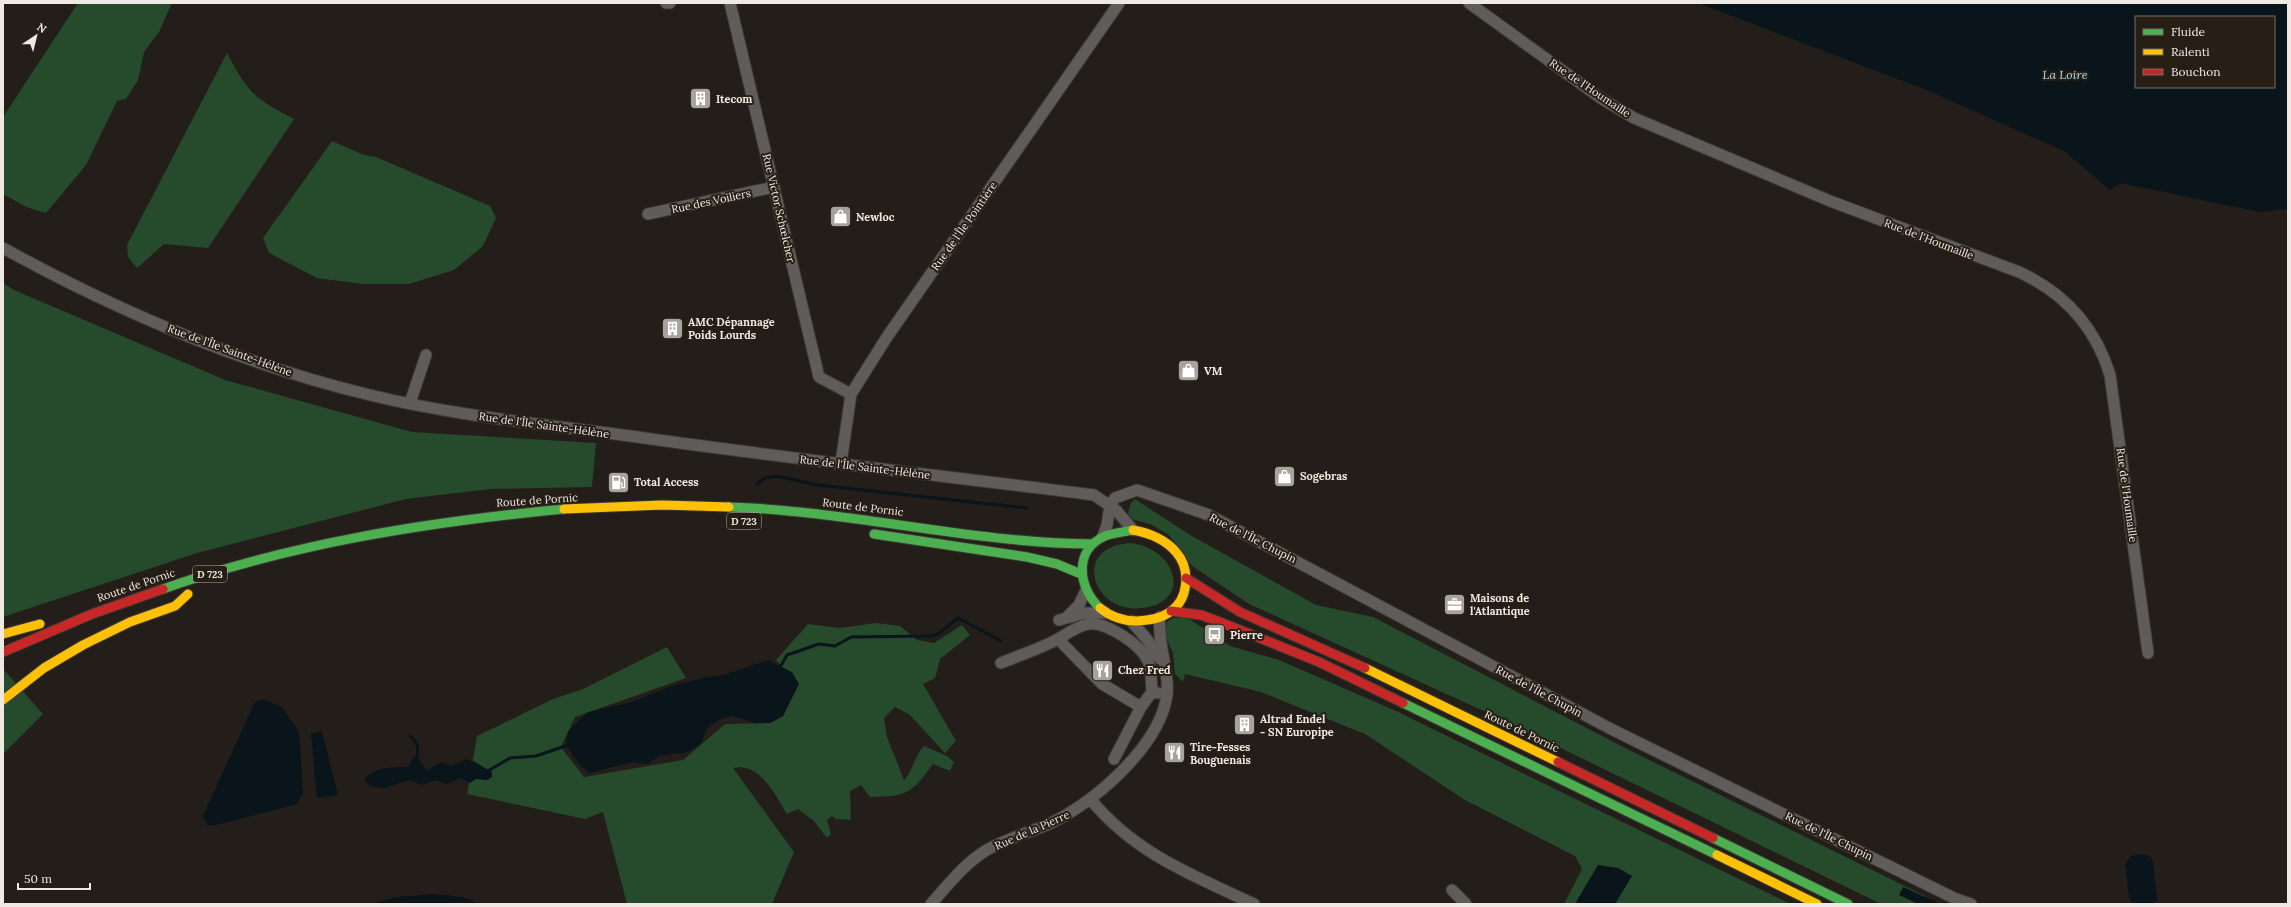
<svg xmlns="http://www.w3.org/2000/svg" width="2291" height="907" font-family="Lora,serif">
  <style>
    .green { fill: #264a2c }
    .water { fill: #09141b; fill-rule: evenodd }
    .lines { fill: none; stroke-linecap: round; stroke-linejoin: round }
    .stream { stroke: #09141b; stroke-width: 3 }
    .street-casing { stroke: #3d3935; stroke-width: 13 }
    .fast-casing { stroke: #3d3935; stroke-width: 11 }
    .slow-casing { stroke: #3d3935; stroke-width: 11 }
    .jam-casing { stroke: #3d3935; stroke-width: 11 }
    .street { stroke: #605c59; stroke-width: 11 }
    .fast { stroke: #4caf50; stroke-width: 9 }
    .slow { stroke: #ffc107; stroke-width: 9 }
    .jam { stroke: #c62828; stroke-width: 9 }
    .labels { text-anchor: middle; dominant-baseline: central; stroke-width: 4; stroke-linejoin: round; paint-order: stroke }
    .shield { fill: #271e15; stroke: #b3aca5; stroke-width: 1 }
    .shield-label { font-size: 10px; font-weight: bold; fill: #efe9e3 }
    .street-label { font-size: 11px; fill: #efe9e3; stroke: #271e15 }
    .poi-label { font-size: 11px; font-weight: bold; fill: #efe9e3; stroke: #271e15; text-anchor: start }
    .water-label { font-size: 12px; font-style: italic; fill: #addaf6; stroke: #271e15 }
  </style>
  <rect width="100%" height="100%" fill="#231e19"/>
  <path class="green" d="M78,3H172L159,32L144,52L138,80L126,99L117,101L86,165L46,213L26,207L3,194V117Z
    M227,53C248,93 254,98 294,119L208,248L164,244L137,268L128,257L127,245Z
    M332,141L364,155L376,157L490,206L496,218L483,246L454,270L409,284H362L317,278L269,253L263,238Z
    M3,283L14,290L225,380L412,432L596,443L592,487L490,489L406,499L197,553L3,617Z
    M1135,499L1190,535L1316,605L1373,617L1629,750L1925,896L1931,904H1881L1499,718L1249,604L1192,566L1169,535L1152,525L1132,519L1128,513L1131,503Z
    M1132,543C1177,550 1193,602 1142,608C1092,615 1070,545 1132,543Z
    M1173,618H1188L1230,646L1279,660L1396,711L1790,904H1564L1582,869L1575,856L1465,800L1365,734L1261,692L1185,674L1183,682L1175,674L1173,653L1165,635L1167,622Z
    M876,623L900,626L917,640L934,643L962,625L970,635L940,659L935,678L923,684L956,741L945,753L910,715L895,707L884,718L887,737L904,780C914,770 913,758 924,746L947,756L954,762L950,771L933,764C911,794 908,796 870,797L861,785L850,791L851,820L836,819L832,816L827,820L831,834L827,838L814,821L798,809L787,814C775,795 760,762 733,768L794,852L772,904H627L603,812L585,819L467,794L477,736L553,699L583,689L667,647L686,678L575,717L561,747L584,777L683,760L725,724L770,723L783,716L798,685L776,660L808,624L840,628Z
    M3,669L43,714L3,754Z"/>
  <path class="water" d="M1698,3H2288V209L2259,212L2121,183L2110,190L2064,151L1929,91ZM2136,17H2274V87H2136Z
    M768,660L792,672L799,684L783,716L770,723H755L733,716L724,718L712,724L706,730L701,743L688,752L660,756L647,764L632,762L590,773L580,765L566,746L568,731L588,712L632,702L669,687L707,677L724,675Z
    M264,699L282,707L299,732L303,792L297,804L213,826L207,825L203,816L255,702Z
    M322,731L338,795L317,798L311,734Z
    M414,757L419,759L427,771L441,762L451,766L465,759L475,762L492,772V777L487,780L476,779L470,783L460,778L447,784L435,780L422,785L409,780L385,788L372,787L364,780C374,767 392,767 408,767Z
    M2143,854L2150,856L2153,861L2157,900L2154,904H2133L2129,897L2125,864L2131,856Z
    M1598,865L1618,868L1632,876L1615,904H1579L1576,902Z
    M1903,887L1941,904H1918L1899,895Z
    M433,894L463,897L479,904H371L397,897Z"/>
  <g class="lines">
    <path class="stream" d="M757,484L765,478L777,476L817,485L1026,508
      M779,669L787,655L819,644L835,646L851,637L931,636L938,634L958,618L1001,641
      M410,736C422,745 416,750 417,762
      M486,772L510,758L536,756L568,745"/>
    <defs>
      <path id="street" d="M666,3H670
        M730,3L819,377L851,394
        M1469,3L1602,99L1634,118L1830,201L2019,272C2065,293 2095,326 2110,375L2148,653
        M648,214L774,187
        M3,248C119,312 241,364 370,395C460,417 553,425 644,438C794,459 944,476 1094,495L1116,510L1133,530
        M410,403L426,355
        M841,463L851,394L887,337L1119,3
        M1110,505L1115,498L1137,490L1209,515L1611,729L1956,899L1971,904
        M1103,536L1107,525L1110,505
        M1068,616L1079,605L1085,592
        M1059,620L1085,613H1106
        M1131,621L1146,638L1160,659
        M1058,639L1102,684L1141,707
        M1001,663C1020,655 1040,649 1058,639C1068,633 1076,627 1088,624C1106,621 1141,645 1148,661C1152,671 1151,682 1152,692
        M1114,759L1141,707L1152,692L1158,693
        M1091,800C1136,854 1192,875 1254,904
        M1452,890L1466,904
        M931,904C948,885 963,865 985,851C1005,839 1028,833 1049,824C1093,804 1160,746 1167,695C1170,671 1157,645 1160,617"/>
      <path id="fast" d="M729,507C851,511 970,543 1092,544
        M874,534L1027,557L1057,564L1081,574
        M163,589C293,543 428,522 564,509
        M1100,608C1078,588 1073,550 1105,536C1113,533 1124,532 1133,530
        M1403,703L1717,855
        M1713,838L1848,904"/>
      <path id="slow" d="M564,509L662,505L729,507
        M1100,608C1111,617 1124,621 1137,621C1149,620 1160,619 1170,612C1189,599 1191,569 1176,552C1165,539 1149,533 1133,530
        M3,634L40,624
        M1365,668L1558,762
        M3,700L44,668L83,645L130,622L175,606L188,594
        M1717,855L1817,904"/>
      <path id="jam" d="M1186,578L1240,612L1365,668
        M1171,611L1201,615L1220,622L1319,662L1403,703
        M3,652L92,614L163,589
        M1558,762L1713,838"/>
    </defs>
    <use href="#street" class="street-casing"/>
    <use href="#fast" class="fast-casing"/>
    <use href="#slow" class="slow-casing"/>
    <use href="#jam" class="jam-casing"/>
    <use href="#street" class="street"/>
    <use href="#fast" class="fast"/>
    <use href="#slow" class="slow"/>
    <use href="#jam" class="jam"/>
  </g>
  <defs>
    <symbol id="building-square" viewBox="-11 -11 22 22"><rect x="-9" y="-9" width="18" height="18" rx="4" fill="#a8a29c" stroke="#271e15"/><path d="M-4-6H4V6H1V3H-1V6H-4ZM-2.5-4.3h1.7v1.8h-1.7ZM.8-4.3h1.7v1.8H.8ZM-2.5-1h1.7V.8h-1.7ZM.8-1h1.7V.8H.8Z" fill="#fff"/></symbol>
    <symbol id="shop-square" viewBox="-11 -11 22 22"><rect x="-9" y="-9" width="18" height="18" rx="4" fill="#a8a29c" stroke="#271e15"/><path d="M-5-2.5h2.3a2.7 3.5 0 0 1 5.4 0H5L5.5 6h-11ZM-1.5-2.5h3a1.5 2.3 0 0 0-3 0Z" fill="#fff"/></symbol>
    <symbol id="fuel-square" viewBox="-11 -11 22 22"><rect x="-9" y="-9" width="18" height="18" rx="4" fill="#a8a29c" stroke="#271e15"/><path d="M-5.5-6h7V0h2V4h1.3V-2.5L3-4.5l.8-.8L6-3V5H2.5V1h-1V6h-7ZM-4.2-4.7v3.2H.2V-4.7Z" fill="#fff"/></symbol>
    <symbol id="office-square" viewBox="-11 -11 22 22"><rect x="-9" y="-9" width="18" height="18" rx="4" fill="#a8a29c" stroke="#271e15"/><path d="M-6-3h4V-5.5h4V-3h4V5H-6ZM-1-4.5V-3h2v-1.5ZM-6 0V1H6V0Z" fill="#fff"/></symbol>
    <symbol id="bus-square" viewBox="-11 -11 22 22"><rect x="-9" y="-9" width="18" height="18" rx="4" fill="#a8a29c" stroke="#271e15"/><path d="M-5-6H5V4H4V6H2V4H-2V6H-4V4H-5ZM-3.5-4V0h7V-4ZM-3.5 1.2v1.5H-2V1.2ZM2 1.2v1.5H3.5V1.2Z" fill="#fff"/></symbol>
    <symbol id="restaurant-square" viewBox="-11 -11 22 22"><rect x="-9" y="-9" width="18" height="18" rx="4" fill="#a8a29c" stroke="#271e15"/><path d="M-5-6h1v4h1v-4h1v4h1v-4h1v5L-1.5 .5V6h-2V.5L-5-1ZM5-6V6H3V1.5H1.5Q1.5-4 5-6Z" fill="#fff"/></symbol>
  </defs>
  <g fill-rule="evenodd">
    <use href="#building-square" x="688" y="86" width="25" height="25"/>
    <use href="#shop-square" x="828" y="204" width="25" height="25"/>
    <use href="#building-square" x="660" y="316" width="25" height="25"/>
    <use href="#shop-square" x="1176" y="358" width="25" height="25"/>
    <use href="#shop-square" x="1272" y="464" width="25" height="25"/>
    <use href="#fuel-square" x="606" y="470" width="25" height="25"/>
    <use href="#office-square" x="1442" y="592" width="25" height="25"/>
    <use href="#bus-square" x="1202" y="622" width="25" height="25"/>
    <use href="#restaurant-square" x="1090" y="658" width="25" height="25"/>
    <use href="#building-square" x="1232" y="712" width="25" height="25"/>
    <use href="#restaurant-square" x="1162" y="740" width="25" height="25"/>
  </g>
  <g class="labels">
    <g class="shield">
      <rect x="727" y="513" width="34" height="16" rx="3"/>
      <rect x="193" y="566" width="34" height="16" rx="3"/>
    </g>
    <g class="shield-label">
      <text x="744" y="521">D 723</text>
      <text x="210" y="574">D 723</text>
    </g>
    <g class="street-label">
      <text transform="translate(1590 88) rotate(34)">Rue de l'Houmaille</text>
      <text transform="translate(711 201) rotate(-12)">Rue des Voiliers</text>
      <text transform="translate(779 208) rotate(77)">Rue Victor Schœlcher</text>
      <text transform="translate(964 226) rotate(-55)">Rue de l'Île Pointière</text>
      <text transform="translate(1929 239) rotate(21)">Rue de l'Houmaille</text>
      <text transform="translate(230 350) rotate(20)">Rue de l'Île Sainte-Hélène</text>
      <text transform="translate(544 425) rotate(8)">Rue de l'Île Sainte-Hélène</text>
      <text transform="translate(865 467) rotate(7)">Rue de l'Île Sainte-Hélène</text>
      <text transform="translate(2127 495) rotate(82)">Rue de l'Houmaille</text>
      <text transform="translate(537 500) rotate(-4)">Route de Pornic</text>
      <text transform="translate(863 507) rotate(7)">Route de Pornic</text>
      <text transform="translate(1253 538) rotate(27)">Rue de l'Île Chupin</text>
      <text transform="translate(136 585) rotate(-19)">Route de Pornic</text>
      <text transform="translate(1539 691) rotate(28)">Rue de l'Île Chupin</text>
      <text transform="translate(1522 731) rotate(26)">Route de Pornic</text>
      <text transform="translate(1032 830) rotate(-24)">Rue de la Pierre</text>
      <text transform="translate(1829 836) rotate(26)">Rue de l'Île Chupin</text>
    </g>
    <g class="poi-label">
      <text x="716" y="99">Itecom</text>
      <text x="856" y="217">Newloc</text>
      <text x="688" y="322">AMC Dépannage<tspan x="688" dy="13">Poids Lourds</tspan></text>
      <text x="1204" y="371">VM</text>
      <text x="1300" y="476">Sogebras</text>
      <text x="634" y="482">Total Access</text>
      <text x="1470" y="598">Maisons de<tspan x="1470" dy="13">l'Atlantique</tspan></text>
      <text x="1230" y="635">Pierre</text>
      <text x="1118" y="670">Chez Fred</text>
      <text x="1260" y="719">Altrad Endel<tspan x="1260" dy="13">- SN Europipe</tspan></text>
      <text x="1190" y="747">Tire-Fesses<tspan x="1190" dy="13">Bouguenais</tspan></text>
    </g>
    <g class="water-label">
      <text x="2065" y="74">La Loire</text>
    </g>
  </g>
  <rect width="2291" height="907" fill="none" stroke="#efe9e3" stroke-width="8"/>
  <rect x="2135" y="16" width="140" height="72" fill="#271e15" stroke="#776f67"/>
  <rect x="2143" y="29" width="20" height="6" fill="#4caf50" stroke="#776f67"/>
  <text x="2171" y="36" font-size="12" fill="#efe9e3">Fluide</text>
  <rect x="2143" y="49" width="20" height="6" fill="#ffc107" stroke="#776f67"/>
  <text x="2171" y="56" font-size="12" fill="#efe9e3">Ralenti</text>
  <rect x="2143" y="69" width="20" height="6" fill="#c62828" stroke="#776f67"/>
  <text x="2171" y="76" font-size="12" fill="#efe9e3">Bouchon</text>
  <g transform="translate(36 36) rotate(35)" stroke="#271e15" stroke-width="3" paint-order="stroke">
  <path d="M0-3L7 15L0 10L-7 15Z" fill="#efe9e3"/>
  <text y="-6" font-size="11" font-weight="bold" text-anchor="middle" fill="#efe9e3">N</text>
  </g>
  <path d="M18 883v6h72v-6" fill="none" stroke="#efe9e3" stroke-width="2"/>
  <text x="24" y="883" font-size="12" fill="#efe9e3" stroke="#271e15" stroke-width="3" paint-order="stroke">50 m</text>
</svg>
